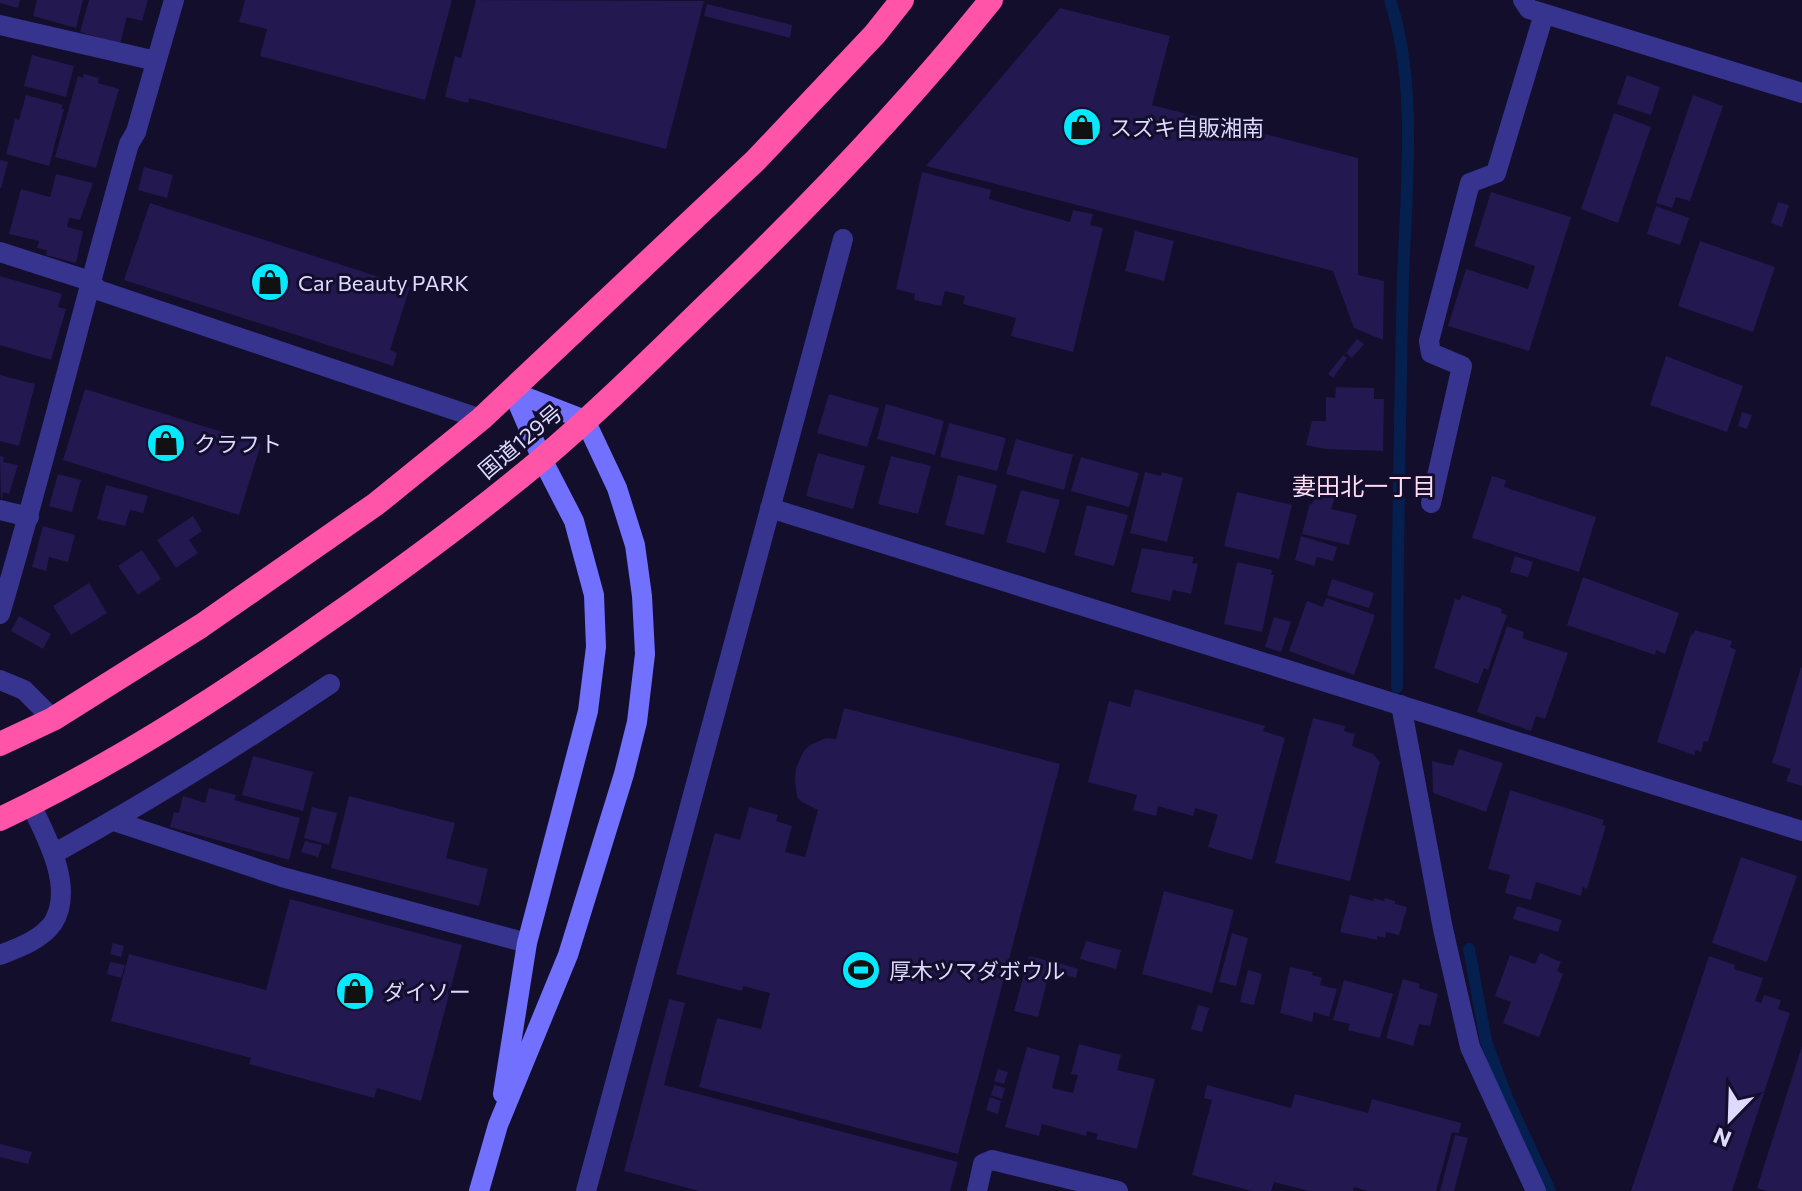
<svg xmlns="http://www.w3.org/2000/svg" width="1802" height="1191" font-family="Commissioner,'Noto Sans JP',sans-serif">
  <style>
    .lines { fill: none; stroke-linecap: round; stroke-linejoin: round }
    .stream { stroke: #05204f; stroke-width: 12 }
    .building { fill: #23184f }
    .lane { stroke: #373490; stroke-width: 20 }
    .street { stroke: #373490; stroke-width: 20 }
    .secondary { stroke: #7270ff; stroke-width: 20 }
    .highway { stroke: #ff54a8; stroke-width: 24 }
    .labels { text-anchor: middle; dominant-baseline: central; stroke-width: 6; stroke-linejoin: round; paint-order: stroke }
    .poi-label { font-size: 22px; fill: #ddd9ff; stroke: #130e2c; text-anchor: start }
    .street-label { font-size: 22px; fill: #ddd9ff; stroke: #130e2c }
    .neighbourhood-label { font-size: 24px; fill: #ffdbf2; stroke: #130e2c }
  </style>
  <rect width="100%" height="100%" fill="#130e2c"/>
  <g class="lines">
    <path class="stream" d="M1390,0C1418,85 1406,189 1403,278C1400,414 1397,550 1397,687
      M1469,949L1486,1041L1507,1098L1550,1191"/>
  </g>
  <path class="building" d="M0,0H20L18,8L0,3Z
    M37,0H83L76,28L33,16Z
    M89,0H148L142,21L127,17L120,44L80,32Z
    M245,0H452L425,100L260,56L267,29L239,22Z
    M476,0L704,1L666,149L469,98L468,103L445,97L455,56L461,58Z
    M707,4L792,25L790,38L704,16Z
    M1060,8L1170,36L1152,105L1358,158V275L1384,281L1383,340L1354,328L1333,271L926,166Z
    M32,55L74,66L66,97L24,86Z
    M84,74L99,78L98,83L119,89L96,168L55,157L78,76L83,78Z
    M1627,75L1660,87L1651,115L1617,104Z
    M26,95L63,105L61,109H64L49,166L6,154L15,119L19,120Z
    M1693,95L1723,106L1690,201L1676,197L1672,208L1656,203Z
    M1614,113L1651,127L1618,223L1581,209Z
    M0,160L8,162L1,188H0Z
    M144,167L173,175L167,198L138,190Z
    M922,172L991,190L989,199L1070,222L1073,210L1093,214L1090,225L1103,228L1073,352L1011,336L1016,318L963,304L965,296L945,291L941,306L914,300L915,294L896,289Z
    M56,174L93,183L80,220L69,218L67,227L83,231L76,263L46,255L47,250L37,248L39,241L9,234L21,189L50,197Z
    M1491,192L1571,217L1529,351L1448,326L1466,269L1528,289L1535,266L1474,246Z
    M1778,202L1789,205L1782,227L1771,223Z
    M150,203L410,287L390,350L397,353L393,366L124,280Z
    M1656,206L1689,218L1680,245L1647,234Z
    M1135,231L1174,241L1164,281L1125,271Z
    M1700,241L1775,267L1753,332L1678,306Z
    M0,276L62,294L58,307L66,309L51,360L0,345Z
    M1357,339L1364,344L1352,358L1346,353Z
    M1343,355L1347,358L1333,378L1328,374Z
    M1666,356L1743,386L1727,432L1650,405Z
    M0,375L35,384L19,446L0,441Z
    M1336,387L1374,388V399H1384L1383,451L1325,449L1306,445L1312,421H1326V397L1335,398Z
    M85,389L261,444L239,515L63,460Z
    M829,394L879,408L867,447L817,433Z
    M886,404L944,421L935,455L877,439Z
    M1742,412L1752,415L1747,429L1738,426Z
    M949,423L1006,438L997,471L940,457Z
    M1016,439L1073,455L1064,490L1006,474Z
    M818,453L865,466L853,509L806,496Z
    M0,456L4,457L3,462L18,465L9,494L3,492L1,502Z
    M891,456L931,466L918,514L878,504Z
    M1081,457L1139,473L1129,507L1071,491Z
    M1145,472L1161,476L1162,472L1183,478L1167,542L1130,533Z
    M58,474L81,480L72,512L49,506Z
    M958,475L997,485L984,535L945,525Z
    M1492,476L1506,480L1504,487L1596,517L1579,572L1472,538Z
    M106,485L148,496L143,513L130,510L125,526L97,519Z
    M1021,490L1060,500L1045,553L1006,542Z
    M1316,491L1335,497L1331,509L1357,515L1349,545L1302,534L1310,503L1312,505Z
    M1237,492L1292,505L1279,559L1224,546Z
    M1087,505L1128,515L1114,566L1074,555Z
    M193,516L202,531L189,540L198,553L176,568L157,540Z
    M43,526L75,535L68,562L49,557L46,571L32,567Z
    M1301,536L1337,547L1333,561L1317,557L1314,566L1295,560Z
    M1142,548L1194,557L1192,563L1198,564L1191,594L1173,590L1170,601L1131,592Z
    M142,550L161,579L138,595L118,566Z
    M1515,556L1533,562L1528,577L1510,572Z
    M1237,562L1272,570L1271,575H1274L1262,632L1224,624Z
    M1583,577L1679,613L1665,654L1656,650L1655,655L1567,625Z
    M1332,579L1374,593L1369,608L1327,595Z
    M89,583L107,613L71,635L53,606Z
    M1462,595L1502,609L1501,613L1507,615L1488,670L1484,668L1478,684L1434,668L1455,599L1460,600Z
    M1326,598L1375,615L1354,675L1289,651L1307,601L1323,607Z
    M19,616L51,634L43,649L11,631Z
    M1274,617L1291,622L1281,652L1265,647Z
    M1507,626L1524,632L1522,638L1568,653L1545,719L1536,716L1531,731L1477,712Z
    M1695,630L1732,641L1730,647L1736,650L1708,742L1704,741L1701,752L1696,750L1694,755L1657,742L1691,634L1693,635Z
    M1801,667L1802,668V786L1786,781L1791,769L1772,763Z
    M1135,689L1265,726L1263,731L1285,738L1252,860L1208,847L1218,815L1195,808L1193,816L1158,806L1156,816L1133,810L1137,795L1088,782L1109,701L1130,707Z
    M844,708L1060,764L958,1154L699,1087L717,1018L761,1029L770,993L743,986L742,991L676,974L715,833L740,840L749,807L778,815L776,821L792,826L785,852L805,857L818,810L802,802L797,797L795,779L796,768L803,752L810,745L826,738L836,739Z
    M1313,718L1345,726L1344,731L1355,734L1352,746L1373,754L1380,762L1350,881L1275,863Z
    M1459,749L1503,763L1486,812L1433,793L1432,761L1453,766Z
    M253,756L313,772L303,811L242,795Z
    M209,788L236,795L234,800L300,818L289,860L170,827L174,812L179,813L183,796L205,803Z
    M1510,790L1604,820L1602,825L1606,826L1587,889L1583,887L1581,896L1536,882L1531,900L1505,893L1510,875L1488,869Z
    M349,796L455,823L446,858L488,869L479,906L331,868Z
    M312,807L337,813L329,845L304,838Z
    M305,841L322,845L318,857L301,852Z
    M1741,857L1797,876L1767,962L1712,943Z
    M1164,891L1234,910L1212,993L1142,974Z
    M1350,895L1373,901L1374,898L1384,901L1385,898L1395,901V904L1407,907L1399,935L1386,932L1385,938L1377,936V940L1340,932Z
    M290,899L462,945L421,1101L377,1088L374,1098L249,1064L251,1058L111,1021L129,954L266,990Z
    M1517,906L1562,920L1558,932L1513,919Z
    M1232,933L1248,938L1236,986L1219,982Z
    M1086,941L1121,950L1116,969L1080,959Z
    M113,943L124,946L121,957L110,954Z
    M1540,953L1561,962L1557,971L1563,974L1539,1037L1503,1023L1511,1002L1495,996L1510,955L1535,964Z
    M1029,956L1052,962L1038,1017L1014,1011Z
    M1709,956L1735,965L1734,969L1763,978L1755,1001L1761,1003L1764,995L1781,1000L1778,1009L1790,1013L1732,1191H1631Z
    M110,962L125,965L121,978L107,974Z
    M1055,962L1078,969L1076,978L1052,971Z
    M1290,967L1313,972L1312,975L1322,978L1320,985L1337,989L1329,1017L1314,1012L1312,1022L1280,1013Z
    M1248,970L1262,974L1254,1005L1240,1002Z
    M1403,979L1420,984L1419,988L1438,994L1430,1026L1419,1024L1413,1046L1386,1038Z
    M1344,980L1393,994L1380,1038L1348,1030L1350,1024L1333,1020Z
    M669,999L685,1003L664,1085L958,1162L950,1191H699L624,1171Z
    M1198,1005L1209,1008L1202,1032L1191,1029Z
    M1079,1044L1121,1055L1117,1070L1155,1079L1137,1149L1096,1139L1098,1134L1087,1131L1086,1136L1042,1124L1039,1136L1005,1127L1027,1047L1060,1056L1052,1088L1073,1093L1078,1075L1071,1074Z
    M1802,1046V1191H1767L1757,1188Z
    M998,1069L1008,1072L1004,1084L994,1081Z
    M994,1085L1005,1088L1002,1099L991,1095Z
    M1207,1085L1291,1108L1295,1094L1368,1113L1372,1099L1461,1123L1459,1133L1452,1132L1436,1191H1368L1354,1187L1353,1191H1309L1274,1182L1271,1191H1252L1192,1175L1212,1100L1204,1098Z
    M990,1097L1001,1101L998,1114L986,1110Z
    M1455,1135L1468,1138L1454,1191H1440Z
    M0,1144L32,1152L28,1164L0,1157Z"/>
  <g class="lines">
    <path class="lane" d="M1431,503L1462,366L1431,353L1429,341L1470,183L1496,173L1544,14
      M0,614C46,459 84,301 129,144L136,132"/>
    <path class="street" d="M1523,0L1529,9L1802,93
      M0,25L156,61
      M136,132L174,0
      M0,252L90,281L98,290L481,419
      M770,508L1802,831
      M0,510L29,517
      M0,680L24,690L53,719
      M1401,705L1443,929L1470,1047L1536,1191
      M114,821L282,877L527,943
      M55,853C149,801 241,744 330,684
      M0,955C18,948 41,940 53,923C75,888 46,836 31,805
      M586,1191L843,239
      M977,1191L983,1164L992,1160L1118,1191"/>
    <path class="secondary" d="M503,1094L527,943L588,711L596,647L594,595L574,521L542,459L513,392
      M479,1191L498,1125L568,955L624,774L637,722L645,654L642,596L635,545L617,488L585,420L513,392"/>
    <path class="highway" d="M0,744L53,719L201,626L376,504L481,419L756,160L875,34L902,0
      M0,819C112,766 216,699 317,628C394,575 469,520 541,460C600,410 656,354 712,300C811,205 905,107 991,0"/>
  </g>
  <defs>
    <symbol id="shop-disc" viewBox="-11 -11 22 22"><circle r="9.5" fill="#05e9ff" stroke="#130e2c"/><path d="M-5-2.5h2.3a2.7 3.5 0 0 1 5.4 0H5L5.5 6h-11ZM-1.5-2.5h3a1.5 2.3 0 0 0-3 0Z" fill="#111"/></symbol>
    <symbol id="stadium-disc" viewBox="-11 -11 22 22"><circle r="9.5" fill="#05e9ff" stroke="#130e2c"/><path d="M0-5a6.5 5 0 1 0 0 10a6.5 5 0 1 0 0-10ZM-3.5-1.8h7v3.6h-7Z" fill="#111"/></symbol>
  </defs>
  <g fill-rule="evenodd">
    <use href="#shop-disc" x="1060" y="105" width="44" height="44"/>
    <use href="#shop-disc" x="248" y="260" width="44" height="44"/>
    <use href="#shop-disc" x="144" y="421" width="44" height="44"/>
    <use href="#stadium-disc" x="839" y="948" width="44" height="44"/>
    <use href="#shop-disc" x="333" y="969" width="44" height="44"/>
  </g>
  <g class="labels">
    <g class="poi-label">
      <text x="1110" y="127">スズキ自販湘南</text>
      <text x="298" y="282">Car Beauty PARK</text>
      <text x="194" y="443">クラフト</text>
      <text x="889" y="970">厚木ツマダボウル</text>
      <text x="383" y="991">ダイソー</text>
    </g>
    <g class="street-label">
      <text transform="translate(520 441) rotate(-40)">国道129号</text>
    </g>
    <g class="neighbourhood-label">
      <text x="1364" y="485">妻田北一丁目</text>
    </g>
  </g>
  <g transform="translate(1730 1119) rotate(203)" stroke="#130e2c" stroke-width="6" paint-order="stroke">
  <path d="M0-6L14 30L0 20L-14 30Z" fill="#ddd9ff"/>
  <text y="-12" font-size="22" font-weight="bold" text-anchor="middle" fill="#ddd9ff">N</text>
  </g>
</svg>
